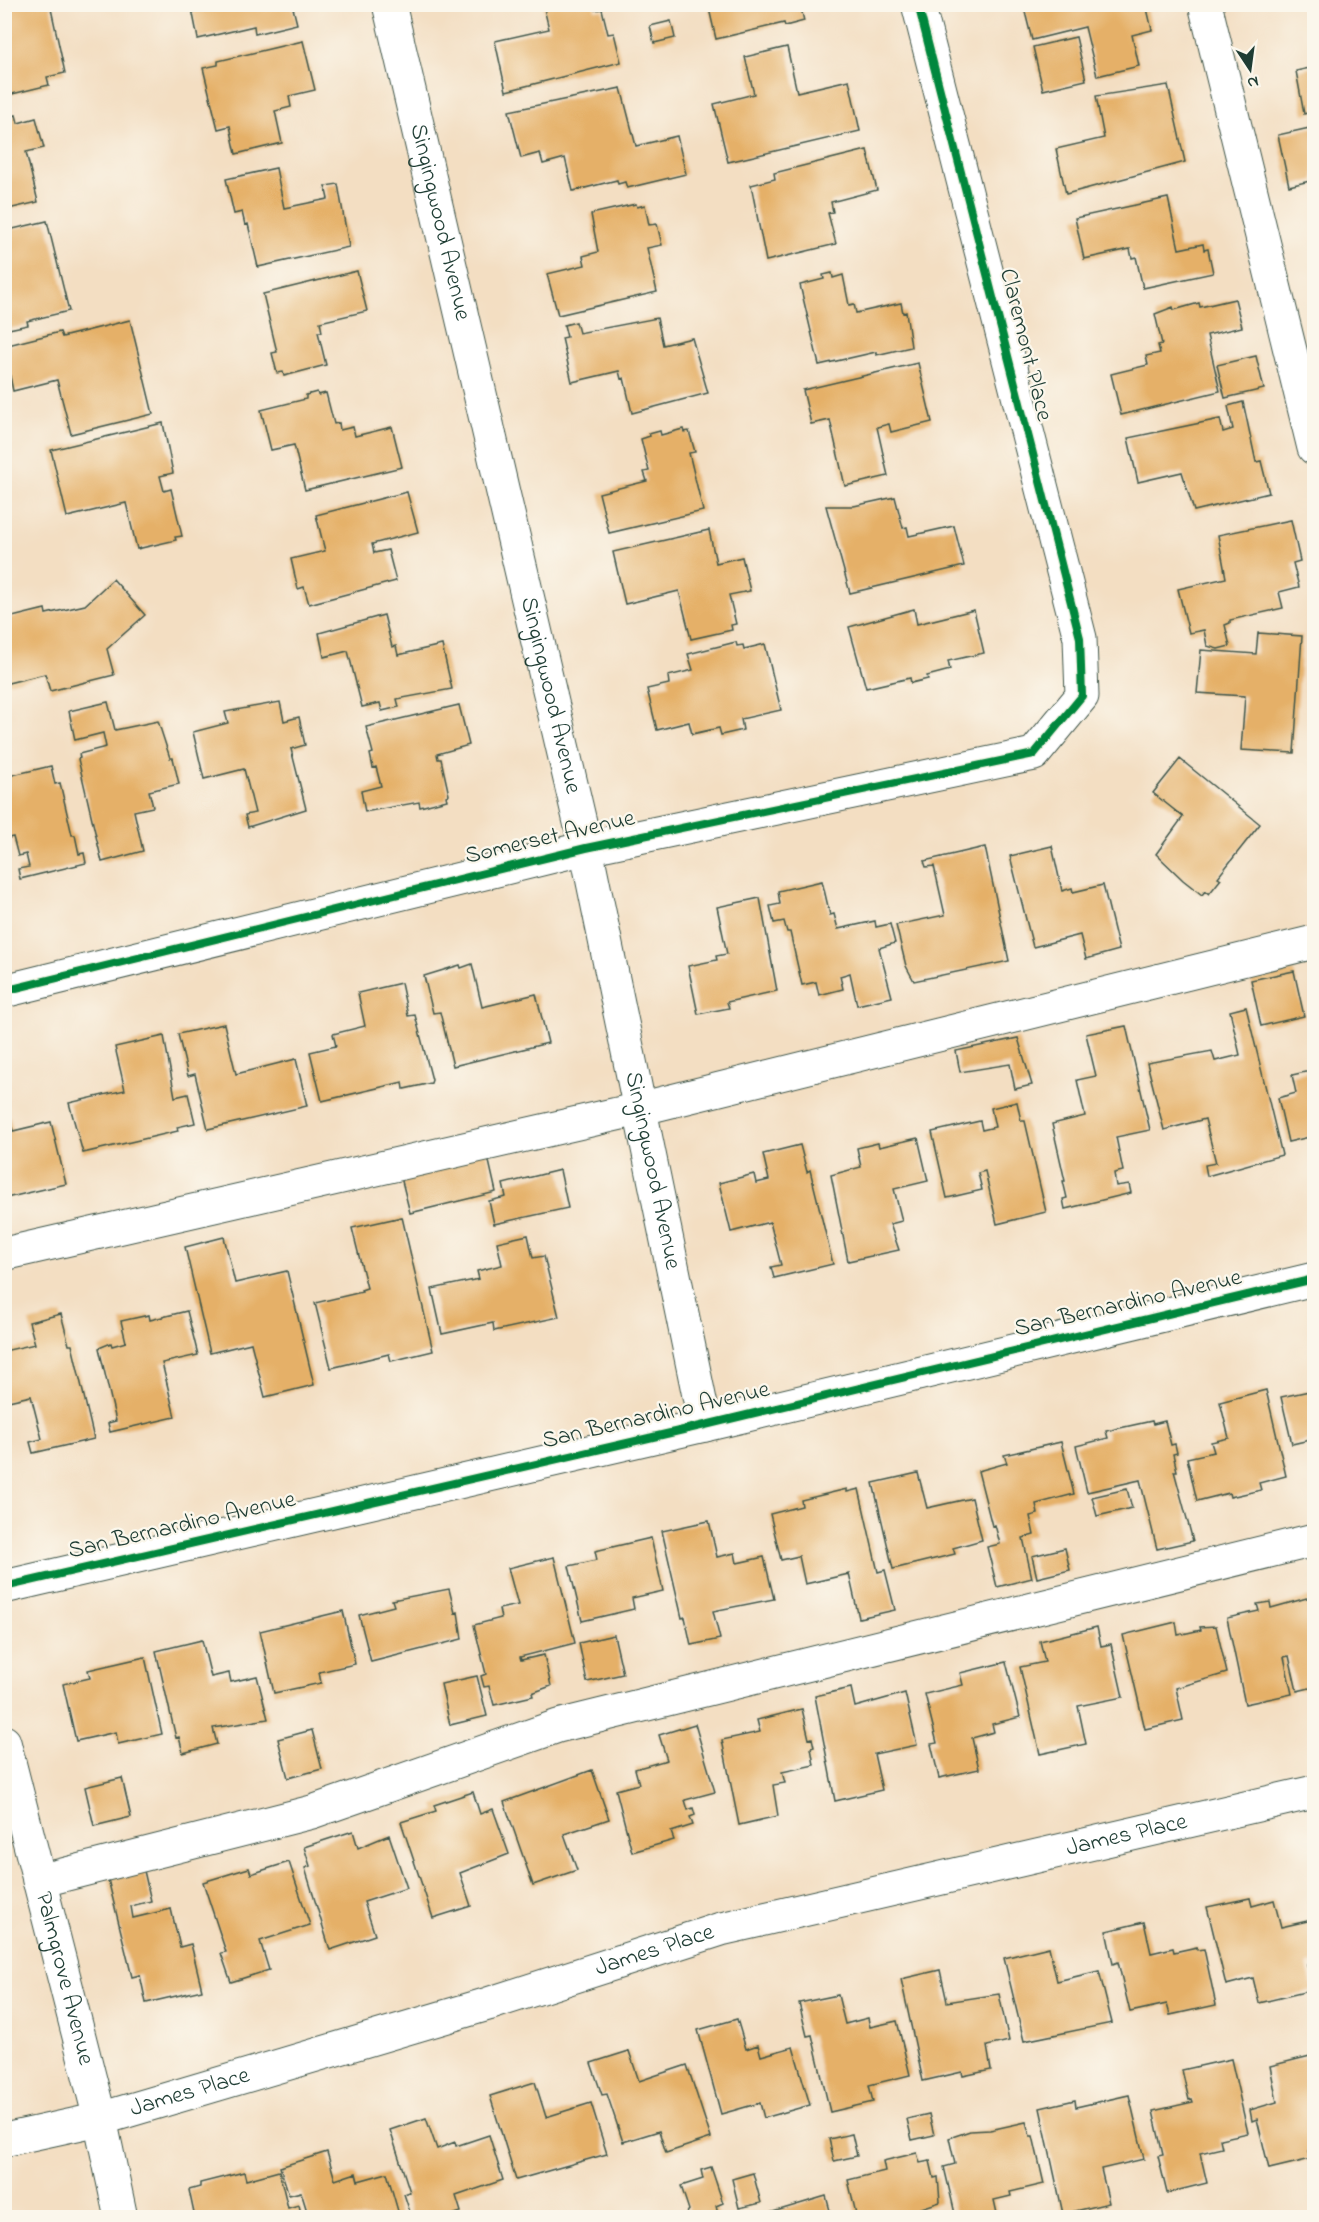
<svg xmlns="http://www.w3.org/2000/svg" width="1319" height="2222" font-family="'Indie Flower',sans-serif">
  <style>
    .building { fill: #e5b068 }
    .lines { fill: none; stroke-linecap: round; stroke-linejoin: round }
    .minor-casing { stroke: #3f5549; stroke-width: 35 }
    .major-casing { stroke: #3f5549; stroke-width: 35 }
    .minor { stroke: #fff; stroke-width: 33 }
    .major { stroke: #fff; stroke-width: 33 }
    .cycleway-casing { stroke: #fbf7ec; stroke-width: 11 }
    .cycleway { stroke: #00873e; stroke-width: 8 }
    .labels { text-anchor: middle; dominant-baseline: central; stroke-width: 4.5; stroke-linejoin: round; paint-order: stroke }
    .street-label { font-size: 24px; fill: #1f3d34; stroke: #fbf7ec }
  </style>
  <rect width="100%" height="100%" fill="#fbf7ec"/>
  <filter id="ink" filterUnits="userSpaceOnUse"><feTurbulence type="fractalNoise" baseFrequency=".0167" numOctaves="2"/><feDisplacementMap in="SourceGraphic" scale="12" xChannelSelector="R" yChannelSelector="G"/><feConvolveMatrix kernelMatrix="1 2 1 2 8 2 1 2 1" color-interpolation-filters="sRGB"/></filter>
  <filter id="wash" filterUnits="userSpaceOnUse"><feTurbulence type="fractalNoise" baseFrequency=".008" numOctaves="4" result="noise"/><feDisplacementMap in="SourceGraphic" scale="24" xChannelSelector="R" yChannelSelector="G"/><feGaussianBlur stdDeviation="1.35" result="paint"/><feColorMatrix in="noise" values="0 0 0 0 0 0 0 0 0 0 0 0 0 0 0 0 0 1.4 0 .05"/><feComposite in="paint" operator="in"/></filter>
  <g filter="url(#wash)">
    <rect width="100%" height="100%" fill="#f3dec2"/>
    <g id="blocks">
      <path class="building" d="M4,4H50L65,73L47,77L49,85L4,96Z
        M191,4H292L297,24L255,34L254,26L198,39Z
        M543,4H594L595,10L602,9L608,34L614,33L621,62L506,91L495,41L549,29Z
        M708,4H800L804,21L785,26L784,23L716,39Z
        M1023,4H1146L1152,30L1132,35L1139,66L1097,76L1085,27L1032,40Z
        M671,21L675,38L654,43L650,26Z
        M1076,37L1086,80L1043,90L1033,47Z
        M303,41L315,90L289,96L291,107L275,111L282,143L236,154L230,126L218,129L203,68L218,65V61Z
        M787,47L797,92L849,80L860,131L728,162L714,104L754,94L745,57Z
        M1314,67V111L1304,114L1296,71Z
        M1168,85L1185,162L1066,194L1056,149L1104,138L1096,96Z
        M621,88L636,146L677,136L686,174L627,188L625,182L618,184L617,180L573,191L565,158L543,164L540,153L521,158L509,111Z
        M16,115L18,123L36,118L44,148L26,152L38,202L4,210V118Z
        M1314,127V180L1289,186L1278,135Z
        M867,150L877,190L831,202L833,212L828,213L836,244L766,261L751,185L775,179L774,173Z
        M276,168L284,208L328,199L325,186L338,184L349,247L258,267L248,224L245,225L242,212L234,214L226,179Z
        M1168,198L1179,249L1203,244L1204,250L1208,249L1213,273L1143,288L1136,257L1132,258L1130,249L1084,259L1075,218Z
        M636,204L637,207L645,205L649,225L657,224L662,245L647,248L657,292L558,315L547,274L585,265L583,256L598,252L591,214Z
        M47,221L69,311L27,321L28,325L4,330V231Z
        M357,271L367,311L320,322L322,332H318L326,365L284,376L283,372L277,373L272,353L277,352L263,294Z
        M832,273L833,278L843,275L849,305L854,304L856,313L901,303L903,313L906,312L911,347L876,355V352L819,365L800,285L824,279L823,275Z
        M1235,299L1242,327L1207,335L1220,391L1121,415L1111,374L1148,365L1146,356L1160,353L1158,345L1162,344L1155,314L1173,307L1174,310L1199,303L1200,307Z
        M657,318L663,345L692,338L708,393L632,413L624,378L621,379L619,371L572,382L562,338L567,337L564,325L576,322L579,333Z
        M130,320L153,414L71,434L57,380L13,391L4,346L60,332L62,337Z
        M1256,356L1264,389L1225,398L1217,365Z
        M918,363L932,422L891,432L889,424L877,427L888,476L845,486L830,420L811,424L803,390Z
        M317,392L318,395L326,393L334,424L339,423L340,430L353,427L355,436L392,427L402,467L305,490L294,445L271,450L261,410L306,399V395Z
        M1243,402L1256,462L1261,461L1269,493L1194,511L1182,472L1138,482L1128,438L1220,419L1223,432L1233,429L1228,406Z
        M163,423L173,473L160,476L164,491L171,489L182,536L175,537L176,540L137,549L126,503L67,517L51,450Z
        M683,429L684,432L689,431L695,452L689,453L703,511L609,533L599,493L647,481L644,472L649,471L641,439L650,436L649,434L660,431L661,435Z
        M407,492L418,532L372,544L374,553L388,550L396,581L309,604L304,587L298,589L291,559L325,551L316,515Z
        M895,497L903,528L907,527L909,536L954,526L964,566L850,593L826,506H854Z
        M1291,520L1300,561L1293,563L1299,587L1279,592L1283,608L1230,620V623L1225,625L1230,646L1218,649L1207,646L1204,630L1189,633L1178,589L1226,578L1218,535Z
        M709,530L716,563L742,557L750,591L729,595L736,624L731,625L732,630L691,639L679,591L625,604L613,552Z
        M113,579L145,615L107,649L114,675L50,691L45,674L4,684V619L45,609L46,614L85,605Z
        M914,609L917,624L974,610L984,653L948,661L950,670L927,676L928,679L911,683L910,678L866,688L849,627Z
        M384,615L392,647L396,646L398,655L442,645L452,689L397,699L399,707L382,711L380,703L362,707L348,651L324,657L319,633Z
        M1258,633L1302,636L1294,753L1241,750L1245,696L1197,693L1201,650L1256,654Z
        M736,642L737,646L743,645L744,649L765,644L781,710L741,719L743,730L721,735L719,728L692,734L689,722L657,730L647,689L669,684L668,676L693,670L688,654Z
        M108,702L115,730L158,721L170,758H173L179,784L149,791L153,807L134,811L143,851L102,862L78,759L80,758L79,754L106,747L103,733L75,740L69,711Z
        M280,702L284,721L299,717L305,745L291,749L306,809L248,827L245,815L255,813L244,769L204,779L193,732L228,723L225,712Z
        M459,705L469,745L437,754L438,759H441L449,795L446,796L447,800L420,807L419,802L365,812L361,791L381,786L376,767L373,768L370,754L373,753L366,727Z
        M1180,759L1260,824L1218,877L1221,879L1209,894L1205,891L1202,895L1183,880L1156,854L1183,817L1153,793Z
        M51,766L55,784L60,783L72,835H75L79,854L84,853L86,863L20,879L18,869L29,867L26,854L18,856L13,837L4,839V777Z
        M1052,846L1062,891L1072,888L1073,892L1103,885L1119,950L1086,959L1080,935L1033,947L1010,856Z
        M985,847L1009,961L914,981L906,966L896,925L945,915L934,866L926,867L924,861Z
        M822,881L830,915L834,914L838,929L875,921L876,927L890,924L895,943L879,948L892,997L857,1005L850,973L840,976L843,989L819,995L816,982L802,985L790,932H787L784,921L774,923L770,906L780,904L778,891Z
        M760,898L777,991L727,1002L729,1008L698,1014L688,966L717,960L716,956L727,954L717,907Z
        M472,964L482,1007L536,994L548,1043L453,1066L440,1012L433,1013L424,976L460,965L461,968Z
        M1294,971L1304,1016L1261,1026L1251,980Z
        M401,983L408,1016L415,1015L432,1080L431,1083L404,1089L403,1082L322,1101L310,1052L336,1046L333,1034L365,1026L358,993Z
        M1246,1007L1282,1155L1207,1176L1205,1165L1216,1163L1205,1119L1164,1130L1147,1063L1212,1051L1215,1061L1240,1055L1230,1011Z
        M224,1024L236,1074L296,1059L307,1106L208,1129L195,1074L188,1076L178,1034Z
        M1126,1026L1150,1130L1116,1137L1123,1171L1114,1173L1116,1186L1129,1184L1131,1193L1065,1209L1063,1199L1067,1198L1063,1181H1065L1052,1124L1085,1116L1077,1080L1096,1076L1086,1034Z
        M164,1036L175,1097L188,1094L195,1123L177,1127L178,1131L83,1153L69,1103L125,1090L115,1047Z
        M1018,1038L1032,1085L1015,1089L1010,1064L960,1072L956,1051Z
        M1314,1070V1136L1288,1142L1278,1098L1296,1093L1292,1075Z
        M1017,1102L1021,1121H1025L1046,1212L997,1224L985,1171L978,1173L982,1190L947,1198L932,1132L980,1121L982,1130L995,1127L991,1108Z
        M9,1116L13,1131L51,1122L66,1184L6,1198L5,1117Z
        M918,1138L928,1181L894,1189L902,1221L890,1224L899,1250L848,1261L831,1175L861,1167L857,1148L878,1143L879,1147Z
        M800,1145L807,1172L810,1170L833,1264L774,1278L771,1267L781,1265L770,1222L731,1232L719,1183L754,1174L756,1183L769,1180L763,1154Z
        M486,1148L496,1192L410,1213L399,1169Z
        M560,1170L568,1208L494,1224L489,1201L506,1197L503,1184Z
        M402,1217L433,1351L391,1361L389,1354L331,1368L315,1303L362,1292L361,1290L367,1288L352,1228Z
        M528,1235L533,1258L544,1256L559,1317L494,1331L493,1323L442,1334L432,1289L479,1279L477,1271L502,1265L497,1242Z
        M224,1237L235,1283L287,1271L314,1385L265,1397L251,1343L210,1353L185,1247Z
        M187,1311L198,1355L162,1363L175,1417L110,1432L108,1423L116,1421L99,1348L111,1343L112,1346L126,1342L121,1321L149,1315L150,1320Z
        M61,1314L69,1345H72L94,1439L33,1453L30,1442L42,1439L31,1396L4,1402V1351L35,1344L29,1322Z
        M1266,1390L1286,1476L1259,1483L1261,1490L1230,1497L1229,1493L1197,1501L1187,1458L1214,1452L1211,1442L1229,1438L1220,1402Z
        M1314,1390V1439L1292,1444L1281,1397Z
        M1152,1421L1153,1424L1165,1421L1171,1445L1175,1444L1177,1453L1173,1454L1177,1471H1174L1193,1541L1157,1549L1140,1480L1087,1492L1076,1446L1108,1438L1106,1431Z
        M1061,1442L1074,1494L1036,1504L1038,1514L1030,1516L1034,1535L1023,1538L1032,1578L997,1587L987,1547L1000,1544L995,1525L992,1526L978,1471L1007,1463L1004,1455Z
        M918,1473L927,1508L972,1498L982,1540L953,1548L955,1554L893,1569L873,1483Z
        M847,1489V1492L859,1489L878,1572L885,1570L895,1610L859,1618L849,1574L805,1584L799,1556L781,1560L770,1514L802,1506L801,1500Z
        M1127,1489L1132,1508L1097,1516L1092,1497Z
        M709,1521L717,1557L735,1553L737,1563L764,1557L774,1599L713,1611L720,1639L691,1645L685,1617L682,1618L662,1531Z
        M651,1538L663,1591L632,1598L634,1609L582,1621L569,1566L597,1560L595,1551Z
        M1065,1548L1070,1570L1037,1578L1032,1556Z
        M554,1557L575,1643L520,1657L521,1660L544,1655L551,1686L532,1693L533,1696L494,1705L489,1686L484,1687L481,1676L486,1674L474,1625L501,1618L499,1609L518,1605L508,1568Z
        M449,1589L455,1613L458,1612L462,1639L371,1662L359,1615L394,1606L392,1600Z
        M1314,1596V1687L1297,1691L1289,1656L1284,1657L1292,1694L1245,1704L1227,1618L1259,1611L1257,1604L1270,1602L1271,1608Z
        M343,1611L355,1664L319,1672L321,1683L274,1693L260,1631Z
        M1176,1622L1178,1635L1201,1630L1200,1627L1216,1626L1227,1673L1176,1688L1183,1720L1145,1729L1123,1635Z
        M1097,1627L1101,1646L1111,1644L1123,1697L1078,1706L1086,1744L1040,1754L1020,1667L1045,1662L1040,1641Z
        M614,1635L623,1674L587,1682L579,1643Z
        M202,1640L211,1677L229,1673L231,1682L257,1676L268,1719L213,1728L217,1744L183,1753L179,1737L176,1738L156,1651Z
        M145,1657L162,1734L118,1744L116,1732L76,1741L63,1684L90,1678L88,1670Z
        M1006,1662L1020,1717L992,1724L994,1732L972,1738L979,1769L939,1778L931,1744L937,1743L925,1694L963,1685L960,1673Z
        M477,1676L487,1716L450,1725L441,1684Z
        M851,1688L855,1707L905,1693L917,1745L874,1754L882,1790L835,1801L815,1696Z
        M802,1709L809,1739L812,1738L814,1747L811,1748L814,1765L782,1772L785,1783L773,1785L778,1816L739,1825L722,1740L760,1732L757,1720Z
        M695,1724L715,1792L685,1800L688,1810L693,1808L695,1815L690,1817L693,1825L671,1832L674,1840L632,1852L616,1790L639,1784L635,1769L667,1760L659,1735Z
        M312,1730L322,1769L288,1778L278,1739Z
        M592,1770L609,1819L564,1834L577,1870L533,1885L504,1802Z
        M122,1778L131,1817L94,1826L85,1787Z
        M473,1792L480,1814L493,1809L509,1854L460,1873L471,1906L433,1918L401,1822L436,1811L434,1805Z
        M353,1831L358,1848L389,1835L407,1888L364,1902L375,1935L330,1950L305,1868L310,1866L304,1847Z
        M142,1862L151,1901L131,1906L133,1918L171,1909L180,1947L191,1944L202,1990L146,2003L140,1975L132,1977L106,1871Z
        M289,1862L310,1925L260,1941L269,1970L231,1982L221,1953L226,1952L203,1882L249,1868L251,1874Z
        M1250,1898L1252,1906L1274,1900L1281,1927L1312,1920L1314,1963L1307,1965L1313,1990L1259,2003L1253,1978L1226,1985L1207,1907Z
        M1144,1922L1151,1953L1173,1948L1174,1952L1197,1947V1950L1204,1949L1216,2005L1170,2015L1167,2004L1130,2012L1118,1962L1113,1964L1106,1931Z
        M1049,1947L1057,1981L1099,1971L1112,2023L1024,2041L1004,1958Z
        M940,1970L947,2002L999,1994L1009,2041L987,2046L991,2070L963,2076L962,2072L923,2081L901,1979Z
        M838,1995L845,2024L868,2018L870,2027L897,2021L910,2075L869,2085L873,2102L830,2112L812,2035L807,2036L799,2003Z
        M737,2019L746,2049L758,2045L761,2056L793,2047L810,2105L764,2118L760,2103L721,2114L698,2030Z
        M629,2051L639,2081L687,2065L711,2138L666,2153L659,2131L623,2142L607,2094L602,2095L591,2063Z
        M1314,2055V2149L1309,2151L1311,2159L1269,2169L1257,2119L1252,2121L1250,2110L1277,2102L1270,2066Z
        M1231,2059L1248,2133L1220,2139L1222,2148L1200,2153L1207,2183L1167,2193L1158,2156L1163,2155L1153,2111L1193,2102L1192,2099L1189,2100L1182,2070Z
        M535,2082L546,2117L591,2103L607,2154L516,2180L490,2096Z
        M1129,2095L1144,2159L1101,2169L1109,2203L1063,2214L1040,2108L1075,2100L1076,2107Z
        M929,2114L934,2135L912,2140L907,2119Z
        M426,2118L437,2149L455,2142L456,2146L489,2135L503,2180L456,2196L461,2212L443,2218H412L404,2194L410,2192L390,2130Z
        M1026,2122L1030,2136H1033L1044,2184L1010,2192L1011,2196L994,2200L998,2218H956L944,2167L955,2164L949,2138L970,2131L990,2130Z
        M852,2134L857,2156L834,2161L829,2139Z
        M327,2152L335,2180L356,2173L358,2181L387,2173L400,2218H309L301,2192L289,2195L280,2167Z
        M917,2153L920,2163L930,2161L934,2178L938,2177L940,2202L909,2212L910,2218H857L848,2180L885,2171L883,2161Z
        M711,2167L723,2203L716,2206L719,2218H683L689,2210L681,2186L703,2179L701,2170Z
        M279,2171L288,2208L299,2205L302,2218H195L189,2190L200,2187V2183L244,2172L246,2180Z
        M753,2173L761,2203L739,2208L732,2179Z
        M826,2196L832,2218H756V2217Z"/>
    </g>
  </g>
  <g filter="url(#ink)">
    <use href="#blocks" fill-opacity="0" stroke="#3f5549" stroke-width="1.5"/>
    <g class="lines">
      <defs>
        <g id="minor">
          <path id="s1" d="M389,4L586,848L705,1425"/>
          <path d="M1205,4L1314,448"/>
          <path d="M4,991L586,848L1034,754L1082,696L1080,638L918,4"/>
          <path d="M4,1254L639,1109L1314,942"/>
          <path id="s2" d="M4,1742L100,2119L121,2218"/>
          <path d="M39,1881L312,1812L558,1726L1314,1540"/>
          <path id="s3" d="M4,2140L100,2119L488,2004L721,1929L1314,1792"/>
        </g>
        <path id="major" d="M4,1587L705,1425L1314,1279"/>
      </defs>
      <use href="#minor" class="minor-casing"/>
      <use href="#major" class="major-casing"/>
      <use href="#minor" class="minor"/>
      <use href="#major" class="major"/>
      <defs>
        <path id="cycleway" d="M4,991L586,848L1034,754L1082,696L1080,638L918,4
          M4,1587L705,1425L1314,1279"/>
      </defs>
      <use href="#cycleway" class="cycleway-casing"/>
      <use href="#cycleway" class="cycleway"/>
    </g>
  </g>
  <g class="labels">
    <g class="street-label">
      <text stroke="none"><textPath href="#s1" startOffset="224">Singingwood Avenue</textPath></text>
      <text transform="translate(1025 345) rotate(76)">Claremont Place</text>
      <text stroke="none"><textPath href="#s1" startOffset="710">Singingwood Avenue</textPath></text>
      <text transform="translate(550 838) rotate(-13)">Somerset Avenue</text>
      <text stroke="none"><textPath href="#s1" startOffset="1196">Singingwood Avenue</textPath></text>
      <text transform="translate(1128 1304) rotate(-13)">San Bernardino Avenue</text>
      <text transform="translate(656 1416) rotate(-13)">San Bernardino Avenue</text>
      <text transform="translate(182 1526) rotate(-13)">San Bernardino Avenue</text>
      <text stroke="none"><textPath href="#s3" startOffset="1164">James Place</textPath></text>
      <text stroke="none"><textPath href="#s3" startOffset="678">James Place</textPath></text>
      <text stroke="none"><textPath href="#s2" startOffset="244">Palmgrove Avenue</textPath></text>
      <text stroke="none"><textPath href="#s3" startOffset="192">James Place</textPath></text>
    </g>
  </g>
  <rect width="1319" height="2222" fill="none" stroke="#fbf7ec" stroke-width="24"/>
  <g transform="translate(1250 69) rotate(167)" stroke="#fbf7ec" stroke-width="4.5" paint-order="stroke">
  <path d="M0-4.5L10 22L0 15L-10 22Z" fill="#1f3d34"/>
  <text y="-9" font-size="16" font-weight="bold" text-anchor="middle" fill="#1f3d34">N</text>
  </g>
</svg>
